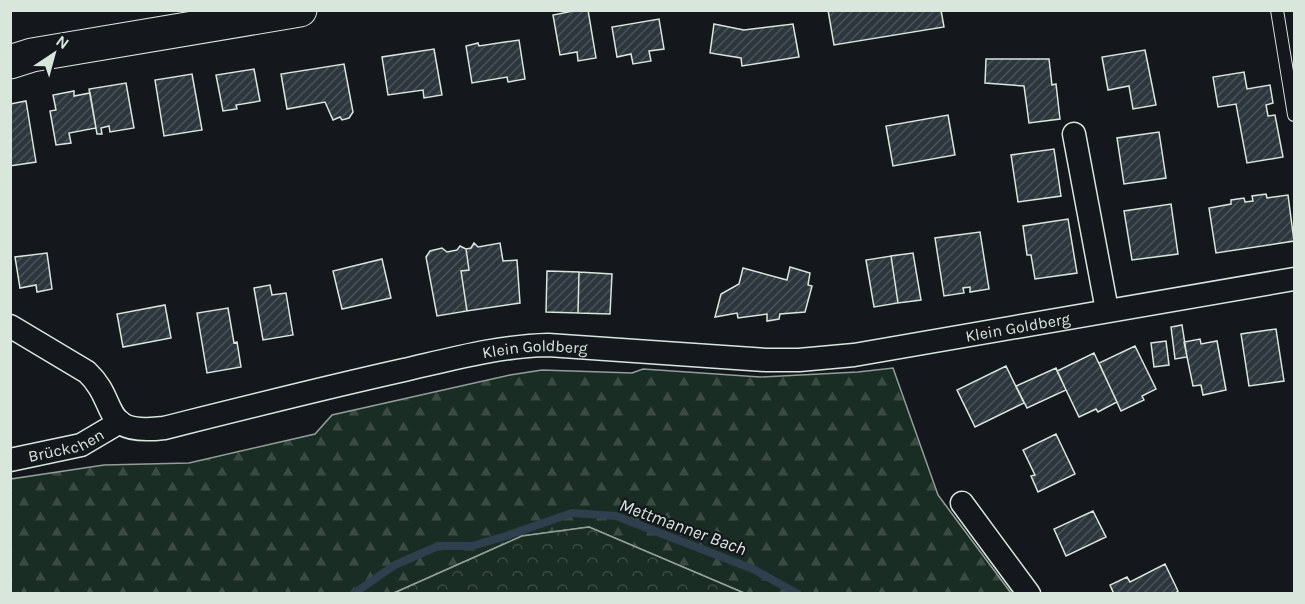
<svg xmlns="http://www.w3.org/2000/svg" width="1305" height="604" font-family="Karla,sans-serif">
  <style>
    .forest { fill: url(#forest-firs); stroke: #939e99; stroke-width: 1.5 }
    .park { fill: url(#park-crowns); stroke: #939e99; stroke-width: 1.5 }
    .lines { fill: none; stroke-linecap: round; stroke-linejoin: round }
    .stream { stroke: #2f3f4d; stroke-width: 8 }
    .building { fill: url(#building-hatch); stroke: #d8e6dc; stroke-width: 1.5 }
    .service-casing { stroke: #d8e6dc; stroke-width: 14 }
    .minor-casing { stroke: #d8e6dc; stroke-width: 25 }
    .secondary-casing { stroke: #d8e6dc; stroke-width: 35 }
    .service { stroke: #14181c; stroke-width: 12 }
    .minor { stroke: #14181c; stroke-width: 22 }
    .secondary { stroke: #14181c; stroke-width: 33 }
    .labels { text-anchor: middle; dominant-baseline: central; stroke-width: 4.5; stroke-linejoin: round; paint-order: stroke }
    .street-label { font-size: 16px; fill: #d8e6dc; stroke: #14181c }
    .water-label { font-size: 18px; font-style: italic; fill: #d8e6dc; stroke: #14181c }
  </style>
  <defs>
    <pattern id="forest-firs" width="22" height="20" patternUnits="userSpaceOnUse" patternTransform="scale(1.5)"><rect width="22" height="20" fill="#1a2d24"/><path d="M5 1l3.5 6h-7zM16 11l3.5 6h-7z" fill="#3b4b43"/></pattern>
    <pattern id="park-crowns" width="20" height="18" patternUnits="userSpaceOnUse" patternTransform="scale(1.5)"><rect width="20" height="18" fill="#1a2d24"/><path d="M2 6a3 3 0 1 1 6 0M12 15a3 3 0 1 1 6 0" fill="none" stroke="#3b4b43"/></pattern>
    <pattern id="building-hatch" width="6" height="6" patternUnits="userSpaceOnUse" patternTransform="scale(1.5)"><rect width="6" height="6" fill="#2c363c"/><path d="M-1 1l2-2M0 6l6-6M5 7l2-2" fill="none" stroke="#4a5358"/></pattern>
  </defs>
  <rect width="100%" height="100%" fill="#14181c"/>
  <path class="forest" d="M893,368L938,495L1011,593H744L589,527L522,536L394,593L11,594V479L104,465L189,463L315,434L332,415L510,375L542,370L632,373L643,369L760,377L858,372Z"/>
  <path class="park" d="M589,527L744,593H394L522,536Z"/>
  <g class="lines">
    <path class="stream" d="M353,594L395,565L438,546H472L509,535L572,513L616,516L753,569L798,594"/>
  </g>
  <path class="building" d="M578,10H588L596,58L578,61L577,52L560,55L553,15Z
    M828,10H941L944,27L834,45Z
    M659,19L664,49L649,51L651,61L633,64L631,54L617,57L612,27Z
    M714,24L744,30L793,24L799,57L742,66L741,58L710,53Z
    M519,40L525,79L508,82L507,77L472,83L466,46L478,43L479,46Z
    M434,49L442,95L424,98L423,90L388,95L382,57Z
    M1145,50L1156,105L1133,109L1129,86L1108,90L1102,57Z
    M986,59H1049L1052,85L1056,84L1060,119L1029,123L1024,86L985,83Z
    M344,64L353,112L349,118L342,120L340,117L333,120L325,102L287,109L281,74Z
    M254,69L260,101L236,105L237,109L223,111L216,75Z
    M1244,72L1247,89L1270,85L1273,103L1266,105L1268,116L1275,115L1283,157L1247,163L1236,104L1218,107L1213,77Z
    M192,74L202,130L164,136L155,80Z
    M126,83L134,128L110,132L109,126L101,128L102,134H97L89,89Z
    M74,91V96L90,93L96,128L69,133L71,143L56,145L50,111L56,110L53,95Z
    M26,101L36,162L10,166V104Z
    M948,115L955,155L893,166L886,126Z
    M1159,132L1166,178L1124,184L1117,138Z
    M1054,149L1061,196L1018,202L1011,155Z
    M1266,194L1267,198L1288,195L1294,241L1216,253L1209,208L1231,204V200L1244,198L1245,202L1253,201L1252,196Z
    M1171,204L1178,254L1132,260L1124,211Z
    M1068,219L1077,273L1035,279L1031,255H1027L1023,226Z
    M980,232L989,289L970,292V287L963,288L964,293L944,296L935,238Z
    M474,243L478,247L500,243L503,261L517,260L520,303L467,311L461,271L469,270L466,249L471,248Z
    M460,246L466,249L469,270L461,271L467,311L437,316L426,257L430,251L442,248L447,252L457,250Z
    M47,253L52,289L37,292L36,285L20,288L15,257Z
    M913,253L921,300L898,303L891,256Z
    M891,256L898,303L874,307L866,260Z
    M382,259L391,298L342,309L333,271Z
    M790,267L810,273L808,285L812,286L805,312L780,314L779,319L767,321V314L738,318L737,313L715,317L721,294L739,284L743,268L787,280Z
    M547,271L579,272L578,313L546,312Z
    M579,272L612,274L610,314L578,313Z
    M270,285L272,295L286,293L293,335L263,340L254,288Z
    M165,305L171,338L123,347L117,314Z
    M228,308L234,343L237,342L241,367L207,373L197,313Z
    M1182,325L1187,357L1175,359L1171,327Z
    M1276,329L1284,381L1249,386L1241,334Z
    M1200,339L1201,344L1217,341L1226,390L1203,395L1201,385L1193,386L1184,342Z
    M1166,341L1169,365L1154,367L1151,343Z
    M1135,346L1156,389L1142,396L1144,400L1121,411L1099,363Z
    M1094,353L1117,402L1098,412L1096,409L1079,417L1057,371Z
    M1006,366L1024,403L975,427L957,390Z
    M1056,368L1066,390L1027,408L1016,386Z
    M1056,434L1075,474L1038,492L1031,476L1035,475L1023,450Z
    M1093,511L1106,537L1066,556L1054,529Z
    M1165,564L1178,591L1174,594H1114L1110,585L1127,577L1130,582Z"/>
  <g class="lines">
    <defs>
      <path id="service" d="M1277,10L1294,115"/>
      <g id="minor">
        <path d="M1074,134L1107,310"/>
        <path id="s1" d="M10,326L87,372C120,403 98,436 164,428C244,408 323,388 404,370C452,359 499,346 548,345L766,360H799L854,355L1294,279"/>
        <path id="s2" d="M10,460L81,445L120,422"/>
        <path d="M962,503L1029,594"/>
      </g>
      <path id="secondary" d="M10,62L32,55L300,10"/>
    </defs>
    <use href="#service" class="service-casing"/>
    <use href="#minor" class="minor-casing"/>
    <use href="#secondary" class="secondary-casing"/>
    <use href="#service" class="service"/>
    <use href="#minor" class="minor"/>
    <use href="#secondary" class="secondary"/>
  </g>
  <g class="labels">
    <g class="street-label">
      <text stroke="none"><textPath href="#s1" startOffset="1062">Klein Goldberg</textPath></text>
      <text stroke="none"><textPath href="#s1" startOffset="576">Klein Goldberg</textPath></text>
      <text stroke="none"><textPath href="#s2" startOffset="58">Brückchen</textPath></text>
    </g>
    <g class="water-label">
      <text transform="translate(683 527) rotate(20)">Mettmanner Bach</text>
    </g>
  </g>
  <rect width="1305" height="604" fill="none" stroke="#d8e6dc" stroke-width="24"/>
  <g transform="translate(54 54) rotate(36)" stroke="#14181c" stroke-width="4.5" paint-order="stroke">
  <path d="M0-4.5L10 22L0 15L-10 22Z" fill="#d8e6dc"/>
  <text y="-9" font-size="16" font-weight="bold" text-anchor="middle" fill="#d8e6dc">N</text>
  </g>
</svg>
